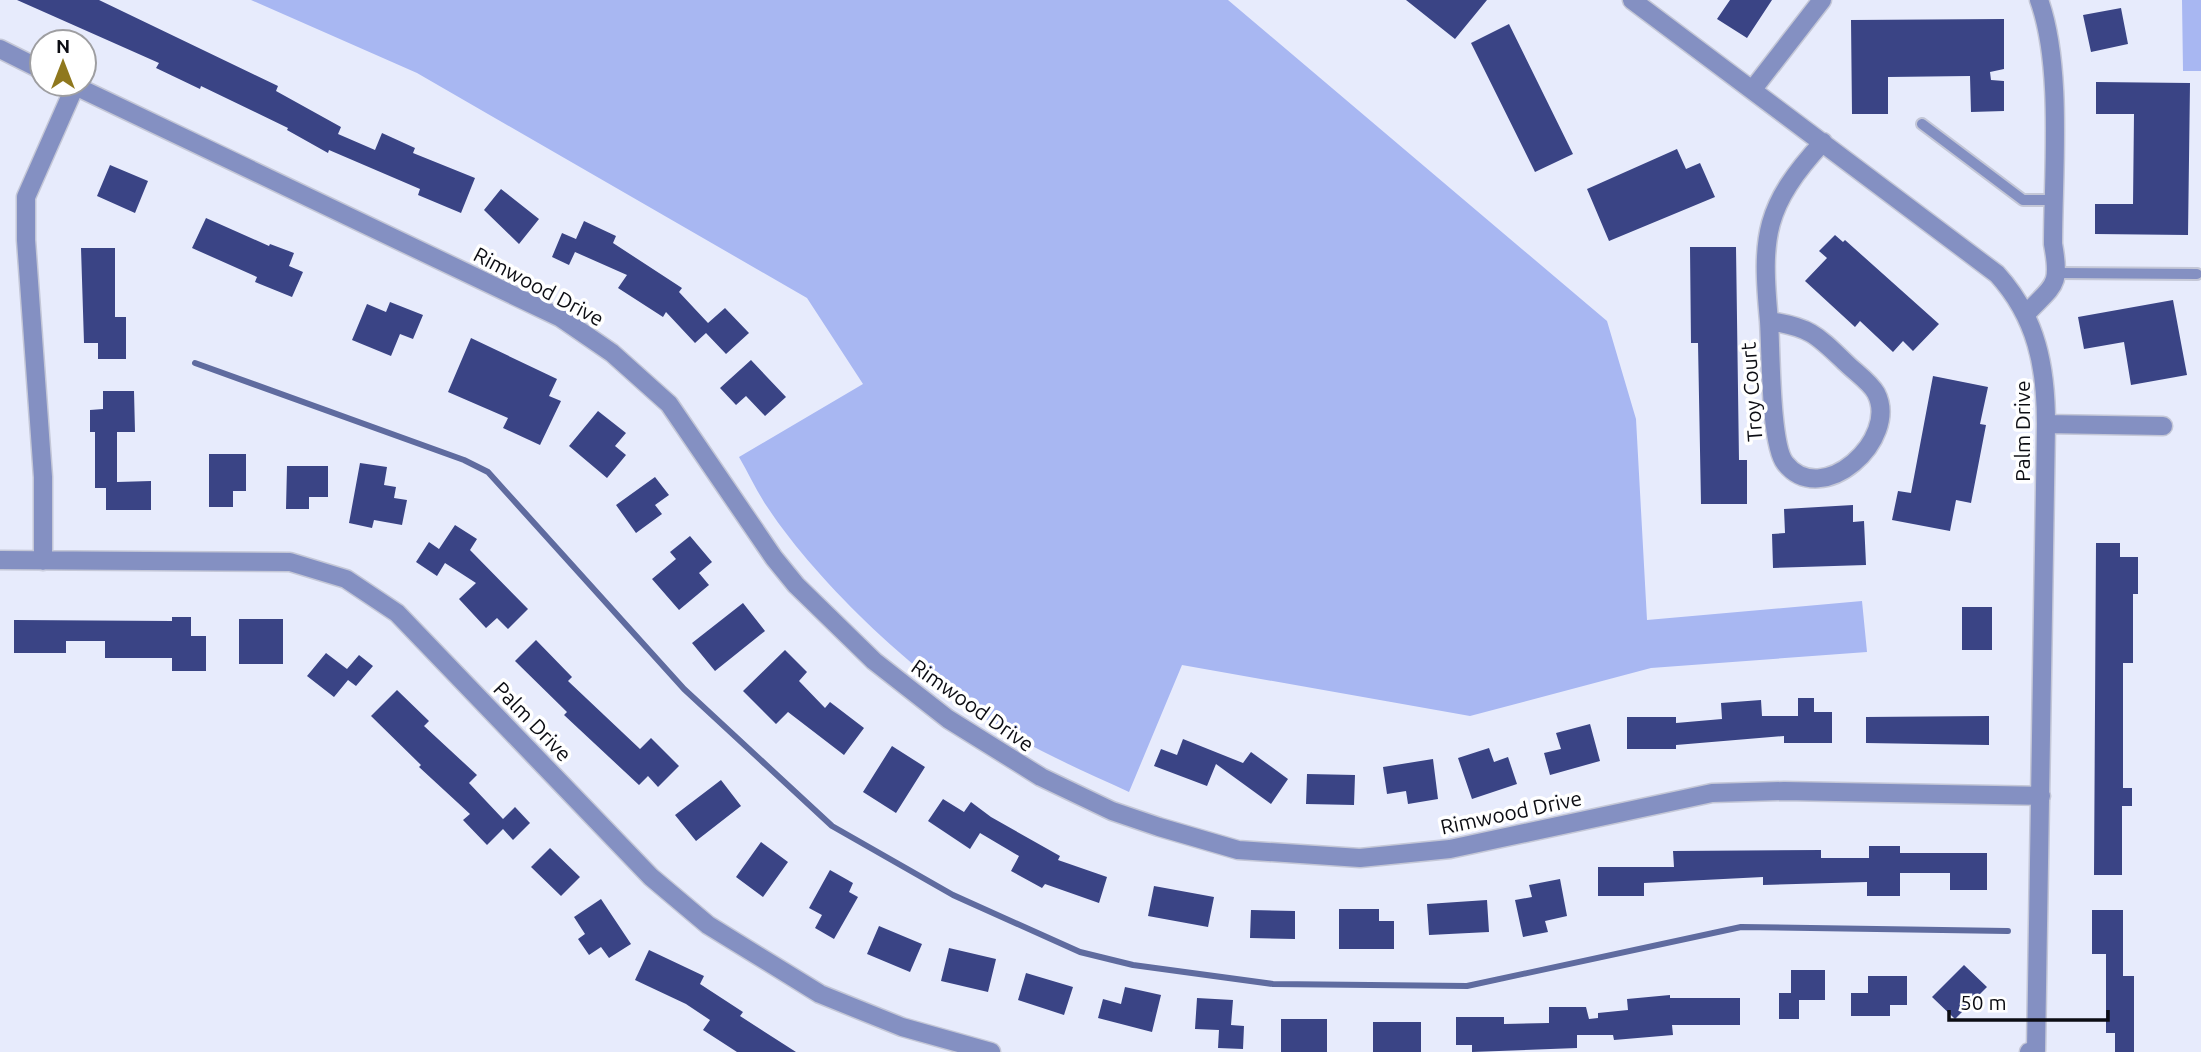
<svg xmlns="http://www.w3.org/2000/svg" width="2201" height="1052" font-family="Ubuntu,sans-serif">
  <style>
    .green { fill: #a8b7f2 }
    .lines { fill: none; stroke-linecap: round; stroke-linejoin: round }
    .stream { stroke: #5f6b9f; stroke-width: 6 }
    .building { fill: #3a4485 }
    .service-casing { stroke: #c4c7d7; stroke-width: 14 }
    .minor-casing { stroke: #c4c7d7; stroke-width: 21 }
    .service { stroke: #8490c2; stroke-width: 10 }
    .minor { stroke: #8490c2; stroke-width: 18 }
    .labels { text-anchor: middle; dominant-baseline: central; stroke-width: 7; stroke-linejoin: round; paint-order: stroke }
    .street-label { font-size: 21px; fill: #0c0d13; stroke: #fff }
  </style>
  <rect width="100%" height="100%" fill="#e7ebfc"/>
  <path class="green" d="M251,0H1228L1607,321L1636,419L1647,620L1862,601L1867,652L1651,668L1470,716L1182,665L1129,792C1086,772 1041,753 1000,728C921,680 819,585 768,508C757,492 749,474 739,457L863,384L807,298L417,73Z
    M2182,0H2201V71H2183Z"/>
  <g class="lines">
    <path class="stream" d="M195,363L464,460L488,472L684,689L832,826L953,895L1080,952L1133,965L1273,984L1467,986L1741,927L2008,931"/>
  </g>
  <path class="building" d="M17,0H99L278,86L276,91L341,127L338,134L375,150L382,133L415,148L413,153L475,178L461,213L418,195L420,189L329,150L328,153L287,130L288,128L201,86L200,89L156,68L159,63Z
    M1406,0H1487L1455,39Z
    M1730,0H1772L1747,38L1717,19Z
    M2121,8L2128,44L2091,52L2083,15Z
    M2004,19V69L1990,72L1991,80L2004,81V111L1971,112L1970,76L1888,77V114H1852L1851,20Z
    M1509,24L1573,154L1535,172L1471,43Z
    M2096,82L2190,83L2188,235L2095,234V204H2133L2134,114H2096Z
    M1677,149L1686,169L1700,163L1715,197L1609,241L1587,189Z
    M110,165L148,181L135,213L97,196Z
    M501,189L539,219L519,244L484,210Z
    M206,218L269,246L270,244L294,253L289,266L303,272L292,297L255,282L257,277L192,248Z
    M584,221L616,236L613,243L682,288L679,292L708,323L725,308L749,333L726,354L706,333L695,343L666,312L663,317L618,288L627,275L575,252L569,265L552,257L562,233L576,239Z
    M1835,235L1843,242L1845,240L1939,324L1913,351L1903,341L1893,352L1860,321L1855,327L1805,281L1827,258L1819,251Z
    M1690,247H1736L1739,460H1747V504H1701L1698,343H1691Z
    M81,248H115V317H126V359H98V343H84Z
    M2173,300L2187,375L2131,385L2124,342L2084,349L2078,317Z
    M390,302L423,315L413,339L400,334L391,356L352,340L367,304L386,312Z
    M471,338L557,379L549,396L561,401L540,445L503,428L508,418L448,392Z
    M751,360L786,397L765,416L746,396L736,405L720,388Z
    M1933,376L1988,387L1980,424L1986,425L1971,503L1956,500L1950,531L1892,520L1898,491L1911,493Z
    M103,391H134L135,432H117V482L151,481V510H106V488H95V432H90V410L103,409Z
    M598,411L626,433L615,446L626,455L607,478L569,446Z
    M209,454H246V491H233V507H209Z
    M360,463L387,467L384,485L396,487L394,498L407,500L402,525L374,520L372,528L349,523Z
    M287,466H328V497H309V509H286Z
    M655,477L669,495L655,505L662,514L636,533L616,505Z
    M1853,505V522L1864,521L1866,565L1773,568L1772,534L1785,533L1784,509Z
    M455,525L477,539L470,550L528,609L508,629L497,618L486,628L459,599L476,583L445,563L437,576L416,562L429,542L439,549Z
    M690,536L712,562L699,573L709,585L679,610L652,579L676,559L670,552Z
    M2096,543H2120V557H2138V594H2133V663H2123V788H2132V806H2122V875H2094Z
    M743,603L765,631L715,671L692,643Z
    M1962,607H1992V650H1962Z
    M172,617H191V636H206V671H172V658H105V641H66V653H14V620L172,621Z
    M239,619H283V664H239Z
    M536,640L572,677L568,681L640,749L651,738L679,766L658,787L648,776L639,785L564,715L567,712L515,661Z
    M785,650L807,672L799,681L825,708L830,702L864,728L844,755L788,712L776,724L743,691Z
    M326,653L347,669L359,655L373,666L356,686L348,680L334,697L307,676Z
    M397,690L429,721L424,726L477,775L469,783L503,819L515,807L530,823L513,840L503,829L487,845L463,820L470,814L419,767L421,765L371,716Z
    M1798,698H1814V712H1832V743H1784V736L1676,745V749H1627V717H1676V723L1722,719L1721,703L1761,700L1762,716H1798Z
    M1989,716V745L1866,743V717Z
    M1590,724L1600,761L1550,775L1544,753L1561,749L1556,733Z
    M1183,739L1243,763L1251,752L1288,779L1271,804L1216,764L1207,786L1154,766L1161,749L1177,755Z
    M892,746L925,767L896,813L863,792Z
    M1489,748L1494,762L1508,757L1517,784L1472,799L1458,758Z
    M1433,759L1438,799L1408,804L1406,791L1387,794L1383,767Z
    M1307,774L1355,775L1354,805L1306,804Z
    M721,780L741,806L696,841L675,815Z
    M943,799L964,812L971,802L991,817L1060,856L1058,860L1107,877L1099,903L1045,884L1042,888L1011,871L1019,856L980,833L970,849L928,821Z
    M761,842L788,862L763,897L736,877Z
    M1869,846H1900V853H1987V890H1950V873H1900V896H1867V882L1763,885V877L1644,883V896H1598V867H1674L1673,851L1821,850V858H1869Z
    M550,848L580,877L561,896L531,867Z
    M830,870L853,883L849,892L858,897L834,939L815,928L822,915L809,908Z
    M1560,879L1567,916L1545,921L1548,932L1523,937L1515,900L1532,897L1529,885Z
    M1154,886L1214,897L1208,927L1148,916Z
    M601,899L631,944L609,958L601,947L589,955L578,939L585,934L574,917Z
    M1487,900L1489,932L1429,935L1427,904Z
    M1339,909H1379V921H1394V949H1339Z
    M1251,910L1295,911V939L1250,938Z
    M2092,910H2123V976H2134V1052H2115V1033H2106V954H2092Z
    M879,926L922,944L910,972L867,954Z
    M949,948L996,959L988,992L941,981Z
    M649,950L704,976L700,984L743,1012L740,1016L796,1052H737L703,1030L710,1020L686,1004L635,980Z
    M1964,965L1987,987L1955,1019L1932,997Z
    M1791,970H1825V1000H1799V1019H1779V993H1791Z
    M1026,973L1073,987L1064,1015L1018,1000Z
    M1868,976H1907V1005H1890V1016H1851V993H1868Z
    M1125,987L1161,995L1152,1032L1098,1018L1103,999L1121,1004Z
    M1670,995V998H1740V1025H1672L1673,1035L1614,1040L1613,1035H1577V1048L1472,1052V1045H1456V1017H1504V1024L1549,1023V1007H1586L1589,1019L1598,1018V1013L1628,1010L1627,999Z
    M1197,998L1233,1000L1231,1025L1244,1026L1243,1049L1218,1048L1219,1030L1195,1029Z
    M1281,1019H1327V1052H1281Z
    M1373,1022H1421V1052H1373Z"/>
  <g class="lines">
    <defs>
      <path id="service" d="M1922,124L2023,200H2053
        M2058,273L2197,274"/>
      <path id="minor" d="M1632,0L1997,274C2037,318 2046,367 2046,424L2036,1050L2029,1052
        M0,49L42,70
        M71,84L561,318L612,353L669,404L774,558L796,585L874,661L948,719L1041,777L1112,811L1159,827L1238,850L1360,858L1450,849L1712,793L1784,791L2041,796
        M1753,89L1822,0
        M2026,314C2054,284 2061,287 2053,244C2053,172 2063,66 2039,0
        M1769,321C1771,349 1770,444 1785,463C1822,510 1900,439 1876,393C1870,382 1855,372 1846,363C1817,335 1810,327 1769,321C1761,236 1764,206 1823,142
        M2046,424L2163,426
        M0,560L290,562L346,579L397,613L651,877L708,925L820,994L902,1027L991,1052
        M43,561V477L26,240V197L75,86"/>
    </defs>
    <use href="#service" class="service-casing"/>
    <use href="#minor" class="minor-casing"/>
    <use href="#service" class="service"/>
    <use href="#minor" class="minor"/>
  </g>
  <g class="labels">
    <g class="street-label">
      <text transform="translate(539 286) rotate(28)">Rimwood Drive</text>
      <text transform="translate(1751 392) rotate(-94)">Troy Court</text>
      <text transform="translate(2022 431) rotate(-90)">Palm Drive</text>
      <text transform="translate(973 705) rotate(35)">Rimwood Drive</text>
      <text transform="translate(533 721) rotate(46)">Palm Drive</text>
      <text transform="translate(1511 812) rotate(-12)">Rimwood Drive</text>
    </g>
  </g>
  <g transform="translate(63 63)"><circle r="33" fill="#ffffff" stroke="#9e9ea1" stroke-width="2"/>
  <path d="M0-5L12 26L0 18L-12 26Z" fill="#8f781e"/>
  <text y="-10" font-size="19" font-weight="bold" text-anchor="middle" fill="#0c0d13">N</text>
  </g>
  <path d="M1949 1010v10h159v-10" fill="none" stroke="#0c0d13" stroke-width="3.5"/>
  <text x="1960" y="1010" font-size="21" fill="#0c0d13" stroke="#ffffff" stroke-width="5" paint-order="stroke">50 m</text>
</svg>
